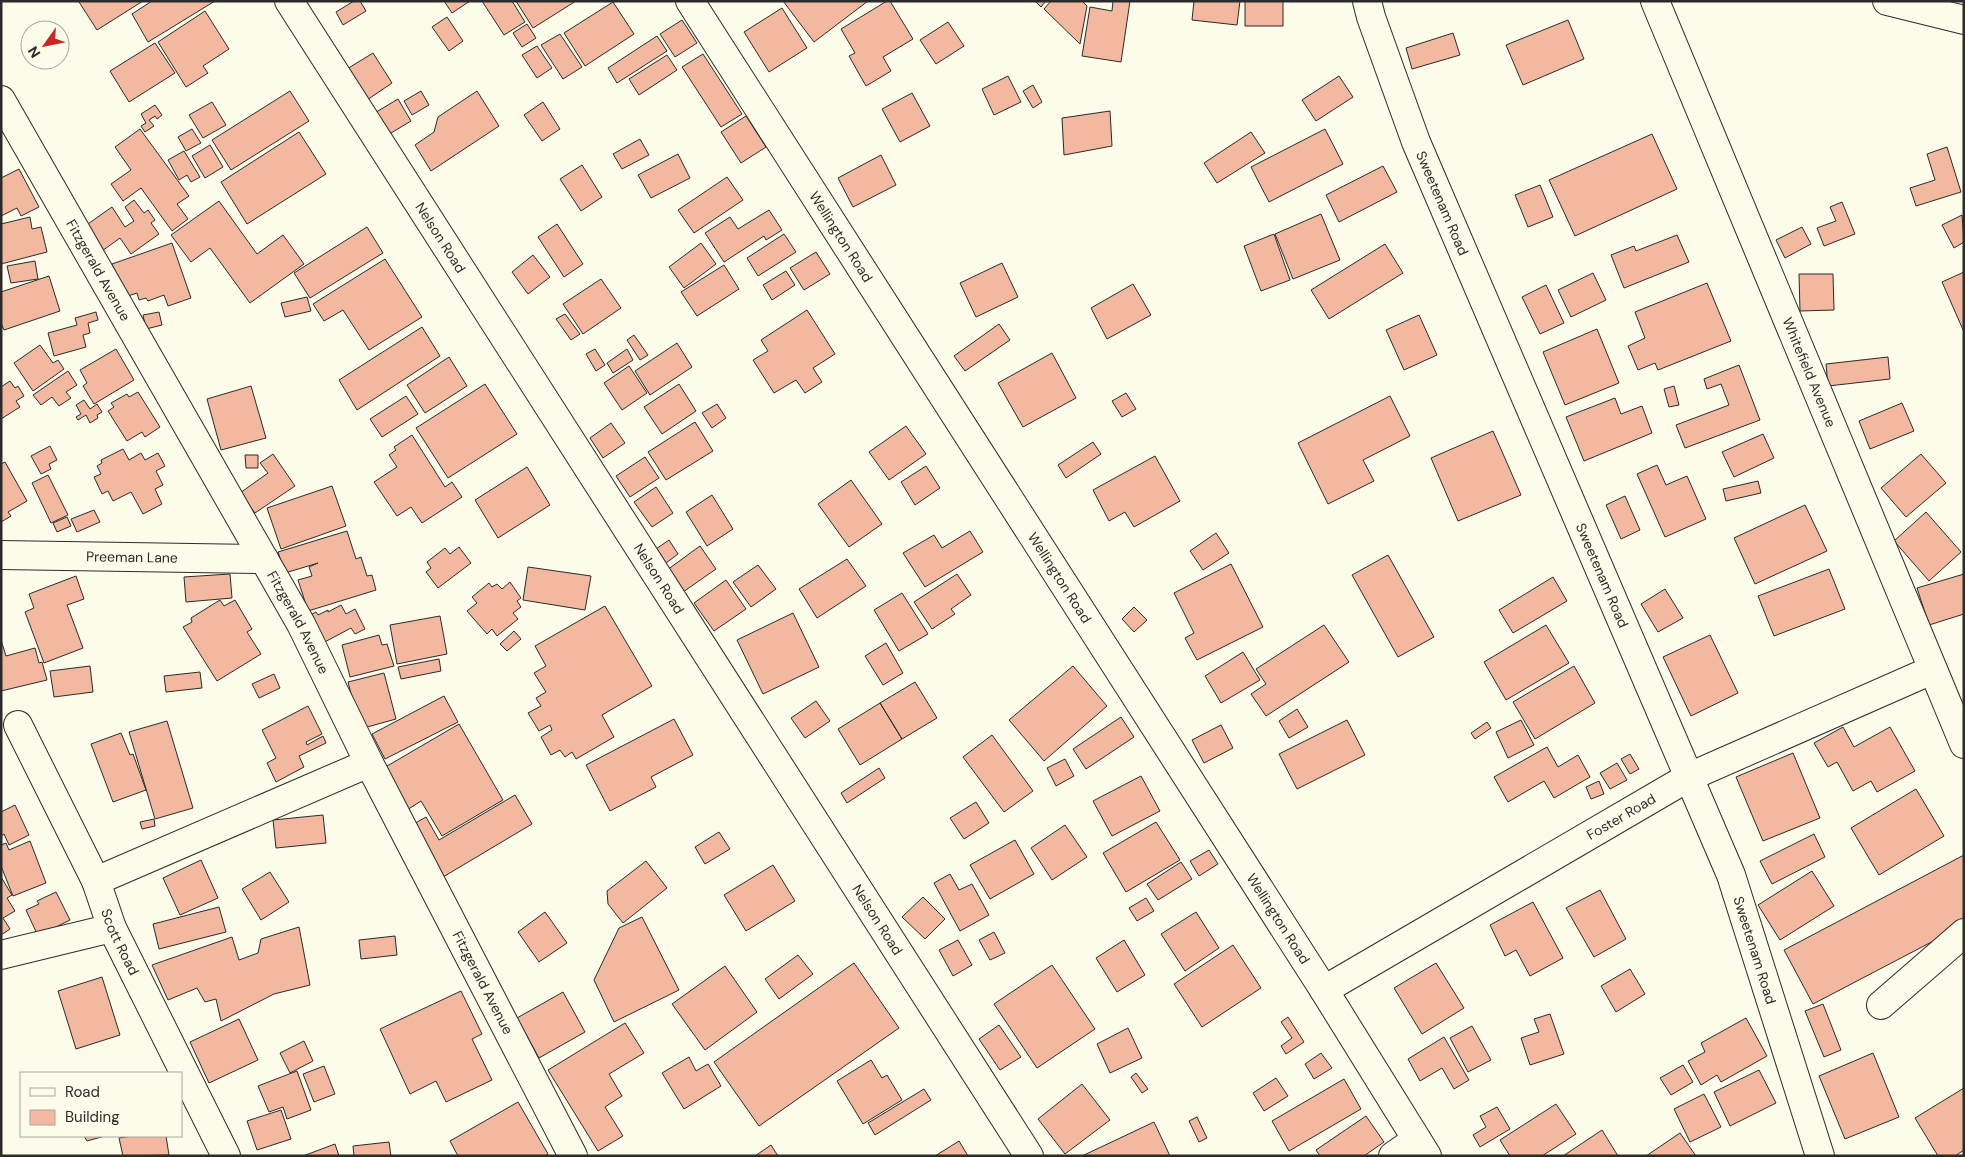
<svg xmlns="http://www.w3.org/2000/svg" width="1965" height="1157" font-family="'DM Sans',sans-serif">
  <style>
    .building { fill: #f2b8a0; stroke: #2b2b2b }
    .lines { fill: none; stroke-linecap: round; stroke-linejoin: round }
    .minor-casing { stroke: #2b2b2b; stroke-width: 30 }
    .major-casing { stroke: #2b2b2b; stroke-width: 30 }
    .minor { stroke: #fdfbea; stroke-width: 28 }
    .major { stroke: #fdfbea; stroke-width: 28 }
    .labels { text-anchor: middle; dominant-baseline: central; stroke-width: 4; stroke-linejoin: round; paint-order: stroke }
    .street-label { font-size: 14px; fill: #2b2b2b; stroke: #fdfbea }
  </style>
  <rect width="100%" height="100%" fill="#fdfbea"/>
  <path class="building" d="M143,1L97,30L79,2L80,1Z
    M152,1H215L148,42L132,14Z
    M354,1H360L366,11L343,25L336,12Z
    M444,1H470L452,13Z
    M482,1H512L525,22L504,35Z
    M516,1H576L533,28Z
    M783,1H868L814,42Z
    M887,1H890L913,39L883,57L891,71L866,86L849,56L855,53L841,29Z
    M1035,1H1046L1041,7Z
    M1051,1H1082L1087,6L1080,44L1044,9Z
    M1113,1H1130L1121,62L1082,56L1090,7L1112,11Z
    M1194,1H1240L1237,25L1192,20Z
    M1245,1H1283V26H1245Z
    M613,2L634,34L585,66L564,33Z
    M782,8L807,48L769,72L744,32Z
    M205,11L229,49L203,66L208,73L186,87L158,42Z
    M447,17L463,41L449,51L432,27Z
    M682,20L697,43L675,57L660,34Z
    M1568,20L1584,59L1523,85L1506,45Z
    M948,22L964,46L936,64L920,40Z
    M527,24L536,38L522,47L513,33Z
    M1453,33L1460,55L1412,69L1406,48Z
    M560,34L582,67L563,79L541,45Z
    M657,36L667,51L617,83L608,68Z
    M155,43L175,73L129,102L110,71Z
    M537,46L552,68L537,78L522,55Z
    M373,53L392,83L367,100L347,69Z
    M703,54L742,114L721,127L682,67Z
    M667,55L677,70L639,95L629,79Z
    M1008,76L1021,102L994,115L982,89Z
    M1339,76L1353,97L1316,121L1302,100Z
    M1033,85L1042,102L1033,108L1023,91Z
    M290,91L309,121L231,170L212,140Z
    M421,91L429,105L412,115L404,101Z
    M477,91L499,126L431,171L415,145L434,132L438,117Z
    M912,93L930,126L900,142L882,109Z
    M398,99L411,121L386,136L373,114Z
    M212,102L226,125L203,138L189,115Z
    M543,102L560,129L542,141L524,115Z
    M155,105L162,115L157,119L155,116L149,120L154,126L145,132L141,126L146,123L141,114Z
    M1110,111L1112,146L1064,155L1062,118Z
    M746,116L766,147L741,163L721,132Z
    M140,129L189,196L177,204L188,219L172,231L141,188L123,201L111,184L131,170L115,147Z
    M192,129L201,143L186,151L178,137Z
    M1325,129L1343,164L1269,202L1251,167Z
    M299,132L326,174L247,224L221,182Z
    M1251,132L1265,153L1217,183L1204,163Z
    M1652,134L1677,189L1575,236L1549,180Z
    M640,139L649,155L622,169L613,154Z
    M210,145L223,167L205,178L192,156Z
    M1947,147L1961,192L1916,206L1910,188L1935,180L1927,154Z
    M184,151L200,177L191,182L187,175L179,180L168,160Z
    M678,154L690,178L651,198L638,175Z
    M881,155L896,185L853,207L838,178Z
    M582,165L602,197L581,211L560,179Z
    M1383,166L1397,192L1339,222L1326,195Z
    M19,169L39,207L21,216L17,208L1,216V178Z
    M727,177L743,200L694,233L678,210Z
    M1540,185L1553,217L1528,227L1515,195Z
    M134,200L144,213L148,210L155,220L151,223L159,234L131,254L120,238L102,251L85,226L112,207L125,227L134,221L125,207Z
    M219,201L257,254L283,235L304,264L250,303L210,248L191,262L171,235Z
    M1842,202L1855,234L1824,246L1817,228L1836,221L1830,207Z
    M769,210L782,230L766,240L764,236L724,262L705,233L730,217L738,229Z
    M1321,214L1340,260L1293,279L1275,234Z
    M1962,215L1964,242L1954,248L1942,225Z
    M30,217L32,229L41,227L47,252L1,264V224Z
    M557,224L583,264L564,277L538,237Z
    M367,227L383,253L310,298L294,273Z
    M1802,227L1811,244L1785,258L1776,240Z
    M784,234L796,252L758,276L747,258Z
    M1274,234L1290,280L1261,291L1244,246Z
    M1677,235L1689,262L1624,288L1611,255L1634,246L1636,251Z
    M172,243L191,298L168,306L164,295L148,301L146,298L139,300L137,293L125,297L112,264Z
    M701,243L716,264L684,288L669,267Z
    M1385,244L1403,273L1329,319L1311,290Z
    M816,252L830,274L804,290L790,268Z
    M533,255L550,277L528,294L512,272Z
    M385,259L422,317L369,350L343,310L324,321L313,304Z
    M35,261L38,279L11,283L7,266Z
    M1002,263L1018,297L976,317L960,283Z
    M724,265L739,289L697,316L681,292Z
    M786,271L795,285L772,300L763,285Z
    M1964,272V332L1942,282Z
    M1593,273L1606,300L1571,317L1558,290Z
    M1799,274H1833L1834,310L1800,311Z
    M49,276L60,311L4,330L1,323V292Z
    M601,279L621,308L583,334L563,304Z
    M1707,283L1731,341L1658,370L1655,363L1638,370L1628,346L1645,338L1635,312Z
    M1133,284L1151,315L1107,339L1091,308Z
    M1546,285L1564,323L1540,334L1522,297Z
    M307,297L311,311L285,317L281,303Z
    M807,310L835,354L813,368L822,382L805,393L796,380L774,393L753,360L768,351L761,340Z
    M96,312L98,320L88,323L90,333L83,335L86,347L54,356L48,333L77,325L75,318Z
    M159,312L162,325L146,329L143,315Z
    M565,314L580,334L571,340L556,319Z
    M1419,315L1437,355L1404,370L1386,330Z
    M999,324L1010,340L965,371L954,356Z
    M422,327L440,356L357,410L339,380Z
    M1597,329L1619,383L1565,405L1543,352Z
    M634,335L648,355L640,360L627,340Z
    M677,343L692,367L650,395L635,371Z
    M40,345L53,363L58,360L64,369L33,391L14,363Z
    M116,349L134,380L94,404L83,386L87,383L80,370Z
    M595,349L605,365L596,371L586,354Z
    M627,349L633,360L613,373L607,363Z
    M1052,353L1076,398L1023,427L998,383Z
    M449,357L467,386L425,413L407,385Z
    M1888,357L1890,379L1828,386L1826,364Z
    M1739,365L1760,420L1685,448L1676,425L1729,405L1721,384L1707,389L1704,379Z
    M629,366L647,393L622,410L604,383Z
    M68,371L77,385L66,392L71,398L59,406L52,397L41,405L33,395Z
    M10,381L15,388L18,386L24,396L16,401L20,407L1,419V387Z
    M485,384L517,434L448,478L416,428Z
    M679,384L696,411L662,434L644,407Z
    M251,386L266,438L221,450L207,399Z
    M1674,386L1679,405L1669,407L1664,389Z
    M138,392L160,427L145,437L142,432L127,441L108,411L114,407L111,403L127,394L129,397Z
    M1126,393L1136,409L1122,417L1112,401Z
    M406,396L418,414L382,437L370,419Z
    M1390,396L1410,436L1363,460L1374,481L1328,504L1298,443Z
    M1615,398L1621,414L1642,406L1652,433L1584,461L1566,417Z
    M84,400L90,409L97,404L102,412L97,415L98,418L90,423L86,415L78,420L76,417L81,414L76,405Z
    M1902,403L1914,431L1870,449L1859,421Z
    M717,404L726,418L712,428L702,413Z
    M695,422L713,451L666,480L648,452Z
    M611,423L625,443L603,458L590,438Z
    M906,426L926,454L889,480L869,452Z
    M1493,431L1521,495L1458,521L1431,458Z
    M1763,434L1774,458L1734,477L1722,452Z
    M412,435L445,487L452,482L462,497L422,523L411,507L397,516L374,482L397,467L389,455L396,450L394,447Z
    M1093,442L1101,454L1066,478L1058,465Z
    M50,446L57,460L49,464L51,469L41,474L31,456Z
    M123,449L129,460L141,453L145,460L158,453L165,466L156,471L163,485L155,489L162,504L143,514L131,492L113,501L108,491L102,494L94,477L101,474L97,466L102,463L101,460Z
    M273,454L295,486L255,513L240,493L268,473L260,463Z
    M1921,454L1946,483L1906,517L1881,488Z
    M245,455H258V468H246Z
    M1155,456L1180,501L1134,527L1125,512L1109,521L1093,490Z
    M645,457L659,478L630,497L616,476Z
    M5,462L27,501L8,512L11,516L1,522V464Z
    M1657,465L1666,485L1687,476L1706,519L1665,537L1637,474Z
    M926,466L940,488L915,505L901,482Z
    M527,467L550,505L498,538L475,500Z
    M48,475L68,515L51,523L32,483Z
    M851,480L882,524L849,547L818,504Z
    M1758,481L1761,493L1726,501L1723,489Z
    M332,486L346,526L281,549L267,508Z
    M656,487L673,513L652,527L634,502Z
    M712,495L733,529L707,546L686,512Z
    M1625,496L1640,530L1621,539L1606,505Z
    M1805,505L1827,551L1755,584L1734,538Z
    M94,510L100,522L77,532L71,519Z
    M1926,512L1961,552L1929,581L1894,541Z
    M67,517L71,526L57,532L53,523Z
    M347,531L356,559L361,557L367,576L372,575L376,590L308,611L298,580L312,576L309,567L318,563L285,573L278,552Z
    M970,531L983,552L925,587L903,553L934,535L942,548Z
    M1216,533L1229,553L1203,570L1190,551Z
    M669,540L678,554L666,563L656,549Z
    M700,546L716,569L683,592L667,570Z
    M459,547L471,563L438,588L426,572L431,568L427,562L445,548L450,554Z
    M1388,555L1434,637L1398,657L1352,575Z
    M847,559L866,586L817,618L799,589Z
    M1231,564L1263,627L1197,660L1185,638L1194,633L1174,593Z
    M758,565L776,589L751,607L733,582Z
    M528,567L591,576L585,610L523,600Z
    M1829,569L1845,609L1774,636L1758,596Z
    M230,574L232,598L186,602L184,577Z
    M957,574L971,595L951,609L955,614L932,629L914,602Z
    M1964,574V614L1929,625L1917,588Z
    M76,576L84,599L67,605L83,648L44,663L25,612L34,608L29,594Z
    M1553,577L1567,601L1513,633L1499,610Z
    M726,580L746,609L714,631L694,603Z
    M510,582L521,598L517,601L521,607L513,613L518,619L497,636L492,629L487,634L467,611L477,603L472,597L489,583L492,587L497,584L502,589Z
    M1665,589L1683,618L1658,632L1641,604Z
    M902,593L928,634L899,651L874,610Z
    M220,600L224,606L235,600L252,629L247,632L261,654L217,681L183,627L192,622L191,618Z
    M341,605L346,614L355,609L365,629L355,634L351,628L319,645L305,618L316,612L318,615L328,610V612Z
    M605,606L652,686L602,715L614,737L576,759L572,752L565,757L560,750L551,755L541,737L552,730L550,725L539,731L528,713L541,706L536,698L546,692L534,673L546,666L535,646Z
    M1134,607L1147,620L1134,632L1122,619Z
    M793,613L819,667L763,694L737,640Z
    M440,616L447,654L397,664L390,625Z
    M1324,625L1349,662L1266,716L1251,694L1266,684L1256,669Z
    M1546,625L1569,663L1506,700L1484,662Z
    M514,631L521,639L507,651L500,644Z
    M379,635L382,645L387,644L394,666L350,677L342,645Z
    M1710,635L1738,693L1691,716L1663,657Z
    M1,640L6,656L35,648L39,663L42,662L47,680L1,691Z
    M886,643L903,673L883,685L865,656Z
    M1243,652L1260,680L1221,703L1205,676Z
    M439,659L441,671L401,679L398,667Z
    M90,666L93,692L54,697L50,671Z
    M1073,666L1107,706L1044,761L1009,720Z
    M1574,666L1595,703L1535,739L1513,702Z
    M200,672L202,688L166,692L164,676Z
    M384,673L396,719L360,729L348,682Z
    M274,674L280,688L259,698L252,684Z
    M915,682L937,718L902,739L880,703Z
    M444,696L458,722L385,759L372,734Z
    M816,701L830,721L805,738L791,718Z
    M880,703L902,739L860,765L838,729Z
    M308,706L322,734L306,742L307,745L323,736L326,743L299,756L304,767L276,782L267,763L276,758L262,730Z
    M1297,709L1308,727L1289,738L1279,721Z
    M1121,717L1134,737L1086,769L1073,749Z
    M674,719L693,755L651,777L656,787L610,811L586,765Z
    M1347,720L1365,755L1297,789L1279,754Z
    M1521,720L1534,745L1508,758L1496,732Z
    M167,721L193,808L155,819L129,732Z
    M1487,722L1491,728L1475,739L1471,733Z
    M459,724L503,800L442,836L421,801L407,810L382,769Z
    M1221,725L1233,748L1204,763L1192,740Z
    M1843,727L1854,747L1890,727L1915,771L1877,792L1871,781L1853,791L1837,762L1828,767L1814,743Z
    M121,733L130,755L133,754L146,790L113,802L91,744Z
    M992,735L1033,791L1004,812L963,757Z
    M1547,747L1558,767L1578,755L1590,777L1554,798L1544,781L1508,802L1494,777Z
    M1793,753L1820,818L1763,841L1736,777Z
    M1630,754L1639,769L1630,774L1621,759Z
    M1065,759L1074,776L1056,786L1047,768Z
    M1617,763L1627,780L1610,789L1600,773Z
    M879,768L885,778L847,803L841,793Z
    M1141,776L1160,811L1112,836L1093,801Z
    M1599,781L1604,794L1591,799L1586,787Z
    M1916,789L1944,836L1879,875L1851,828Z
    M515,795L532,824L443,877L412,825L426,817L439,840Z
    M976,802L989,823L964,839L950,818Z
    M15,805L29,835L9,845L4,834L1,836V812Z
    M323,815L326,843L276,848L273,820Z
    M154,819L155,826L142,829L140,822Z
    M1156,822L1180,860L1126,892L1103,853Z
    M1065,825L1087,857L1052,880L1031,848Z
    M719,832L730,849L705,864L695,847Z
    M1814,834L1825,857L1772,884L1760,861Z
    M1015,840L1034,874L990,899L970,865Z
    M30,841L46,883L13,896L1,866V845L6,843L9,850Z
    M1209,850L1218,864L1199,876L1190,861Z
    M1964,855V925L1813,1004L1784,950Z
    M201,860L218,898L180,915L163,878Z
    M646,861L667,888L623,923L608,904L607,891Z
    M1181,862L1192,879L1158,900L1147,884Z
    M773,865L795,901L746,931L724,895Z
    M1812,871L1834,906L1780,940L1758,905Z
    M270,872L289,902L261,920L242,889Z
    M950,874L959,890L972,884L989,915L960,931L934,883Z
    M1,877L12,895L7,898L15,911L3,918L10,929L1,935Z
    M1600,890L1626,939L1594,957L1566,908Z
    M56,892L70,920L38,936L26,910L39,904L37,901Z
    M923,897L945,919L925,939L902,917Z
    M1146,898L1154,911L1137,921L1129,908Z
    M1533,902L1563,958L1530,976L1516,950L1505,956L1490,925Z
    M219,907L226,932L159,949L153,924Z
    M545,912L567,943L539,962L518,932Z
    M1196,912L1219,948L1185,971L1161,934Z
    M642,917L679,990L614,1022L594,980L619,928Z
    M299,927L310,985L274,994L221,1021L216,999L205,1002L197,988L168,1000L152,965L232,937L239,960L258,953L261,939Z
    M994,932L1005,953L990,960L979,940Z
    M395,936L397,955L361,959L359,940Z
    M958,940L972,965L953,976L939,950Z
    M1124,940L1145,975L1117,992L1096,958Z
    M1233,945L1261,988L1202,1027L1174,984Z
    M798,955L813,974L779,999L765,979Z
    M854,963L899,1028L759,1126L714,1062Z
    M1436,963L1464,1008L1422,1034L1394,988Z
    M1052,965L1095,1029L1037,1068L994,1004Z
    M725,966L757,1012L705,1050L672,1004Z
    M1630,969L1645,994L1616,1012L1601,986Z
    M102,977L120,1035L76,1049L58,991Z
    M461,991L482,1034L472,1039L492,1080L446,1102L436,1081L410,1094L380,1029Z
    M563,992L585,1032L539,1058L517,1018Z
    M1823,1004L1841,1050L1824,1057L1805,1011Z
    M1550,1014L1564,1054L1530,1065L1521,1038L1539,1032L1534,1019Z
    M1288,1017L1304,1042L1286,1054L1281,1046L1292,1038L1281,1022Z
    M1746,1018L1767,1056L1721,1082L1717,1075L1701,1085L1688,1061L1705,1052L1701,1043Z
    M239,1019L258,1060L209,1083L190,1042Z
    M625,1023L644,1053L609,1074L622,1096L605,1107L623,1136L598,1151L548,1070Z
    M999,1025L1021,1057L1000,1070L979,1039Z
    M1472,1026L1491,1060L1468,1072L1450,1038Z
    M1128,1028L1142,1058L1110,1073L1097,1044Z
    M1444,1037L1469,1080L1454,1089L1442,1068L1420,1081L1408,1059Z
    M304,1041L313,1061L290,1073L280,1053Z
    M1321,1053L1332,1068L1314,1079L1305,1064Z
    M1873,1053L1899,1117L1845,1139L1819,1076Z
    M689,1057L696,1071L708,1064L721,1086L684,1109L662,1073Z
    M871,1060L882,1078L887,1075L902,1100L863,1124L837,1081Z
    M1683,1065L1693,1082L1671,1095L1660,1078Z
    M324,1066L335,1094L314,1102L303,1074Z
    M1759,1070L1776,1103L1730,1126L1714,1092Z
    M297,1071L311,1110L287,1119L283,1107L269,1112L258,1086Z
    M1136,1073L1148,1089L1142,1093L1131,1077Z
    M1276,1078L1288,1096L1264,1111L1253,1093Z
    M1344,1079L1361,1109L1289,1151L1272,1121Z
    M1082,1084L1110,1120L1065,1154L1038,1119Z
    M1964,1088V1150L1955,1156H1938L1915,1118Z
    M924,1089L931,1100L875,1135L868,1123Z
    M1704,1094L1721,1127L1690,1142L1674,1109Z
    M518,1102L548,1154L545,1156H458L450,1141Z
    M1556,1104L1576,1134L1542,1156H1510L1500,1140Z
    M1497,1107L1510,1129L1480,1147L1473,1135L1486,1127L1480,1116Z
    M281,1110L291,1139L257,1150L247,1121Z
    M1366,1116L1384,1142L1364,1156H1320L1316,1150Z
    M1197,1117L1207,1138L1199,1142L1189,1121Z
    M1154,1122L1170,1156H1082Z
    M1602,1130L1618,1156H1563Z
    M1680,1133L1696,1156H1646Z
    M84,1136H105L87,1141Z
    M132,1136H166L169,1155L123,1156L119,1138Z
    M959,1141L968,1156H935Z
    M389,1142L391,1156H354L353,1146Z
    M335,1144L339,1156H303Z
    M771,1145L778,1156H755Z"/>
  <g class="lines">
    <defs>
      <g id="minor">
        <path id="s1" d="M289,1L1029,1156"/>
        <path id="s2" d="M690,1L1324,990L1427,1156"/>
        <path id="s3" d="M1367,1L1371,17L1416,142L1731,875L1820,1156"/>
        <path id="s4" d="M1655,1L1964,744"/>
        <path id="s5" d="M1,100L301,624L369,763L573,1156"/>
        <path id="s6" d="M1,555L264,559"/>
        <path id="s7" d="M18,725L96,881L112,928L226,1156"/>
        <path d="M96,881L369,763"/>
        <path d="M1,955L112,928"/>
        <path id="s8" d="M1324,990L1689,777L1932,670"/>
        <path d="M1881,1005L1964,933"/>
        <path d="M1393,1156L1416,1140"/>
      </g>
      <path id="major" d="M1887,1L1964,20"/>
    </defs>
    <use href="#minor" class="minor-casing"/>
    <use href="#major" class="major-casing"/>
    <use href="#minor" class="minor"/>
    <use href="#major" class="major"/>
  </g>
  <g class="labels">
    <g class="street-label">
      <text stroke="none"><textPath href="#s3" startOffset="216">Sweetenam Road</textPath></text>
      <text stroke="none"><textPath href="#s2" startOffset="280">Wellington Road</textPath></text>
      <text stroke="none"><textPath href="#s1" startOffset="281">Nelson Road</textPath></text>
      <text stroke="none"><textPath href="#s5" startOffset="196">Fitzgerald Avenue</textPath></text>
      <text stroke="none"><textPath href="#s4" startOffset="402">Whitefield Avenue</textPath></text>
      <text stroke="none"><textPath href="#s6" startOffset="131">Preeman Lane</textPath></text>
      <text stroke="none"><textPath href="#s3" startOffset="621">Sweetenam Road</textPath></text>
      <text stroke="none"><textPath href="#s2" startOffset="685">Wellington Road</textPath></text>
      <text stroke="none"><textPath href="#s1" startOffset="686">Nelson Road</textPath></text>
      <text stroke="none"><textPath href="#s5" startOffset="601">Fitzgerald Avenue</textPath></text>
      <text stroke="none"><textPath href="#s8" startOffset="344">Foster Road</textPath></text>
      <text stroke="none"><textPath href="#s1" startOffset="1091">Nelson Road</textPath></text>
      <text stroke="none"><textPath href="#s2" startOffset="1090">Wellington Road</textPath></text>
      <text stroke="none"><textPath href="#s7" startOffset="240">Scott Road</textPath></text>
      <text stroke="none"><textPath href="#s3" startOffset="1026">Sweetenam Road</textPath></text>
      <text stroke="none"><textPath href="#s5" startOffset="1006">Fitzgerald Avenue</textPath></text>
    </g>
  </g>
  <rect width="1965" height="1157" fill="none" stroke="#2b2b2b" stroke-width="5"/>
  <rect x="20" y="1072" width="162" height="65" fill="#fdfbea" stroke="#a9a89e"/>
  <rect x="30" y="1088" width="25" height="8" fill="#fdfbea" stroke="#a9a89e"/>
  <text x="65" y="1097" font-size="15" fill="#2b2b2b">Road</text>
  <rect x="30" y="1110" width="25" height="15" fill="#f2b8a0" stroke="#a9a89e"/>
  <text x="65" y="1122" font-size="15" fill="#2b2b2b">Building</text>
  <g transform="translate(45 45) rotate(237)"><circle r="24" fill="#fdfbea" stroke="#a9a89e"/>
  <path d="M0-4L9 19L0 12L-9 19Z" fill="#c62828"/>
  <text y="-8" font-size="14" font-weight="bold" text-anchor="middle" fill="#2b2b2b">N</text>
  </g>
</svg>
